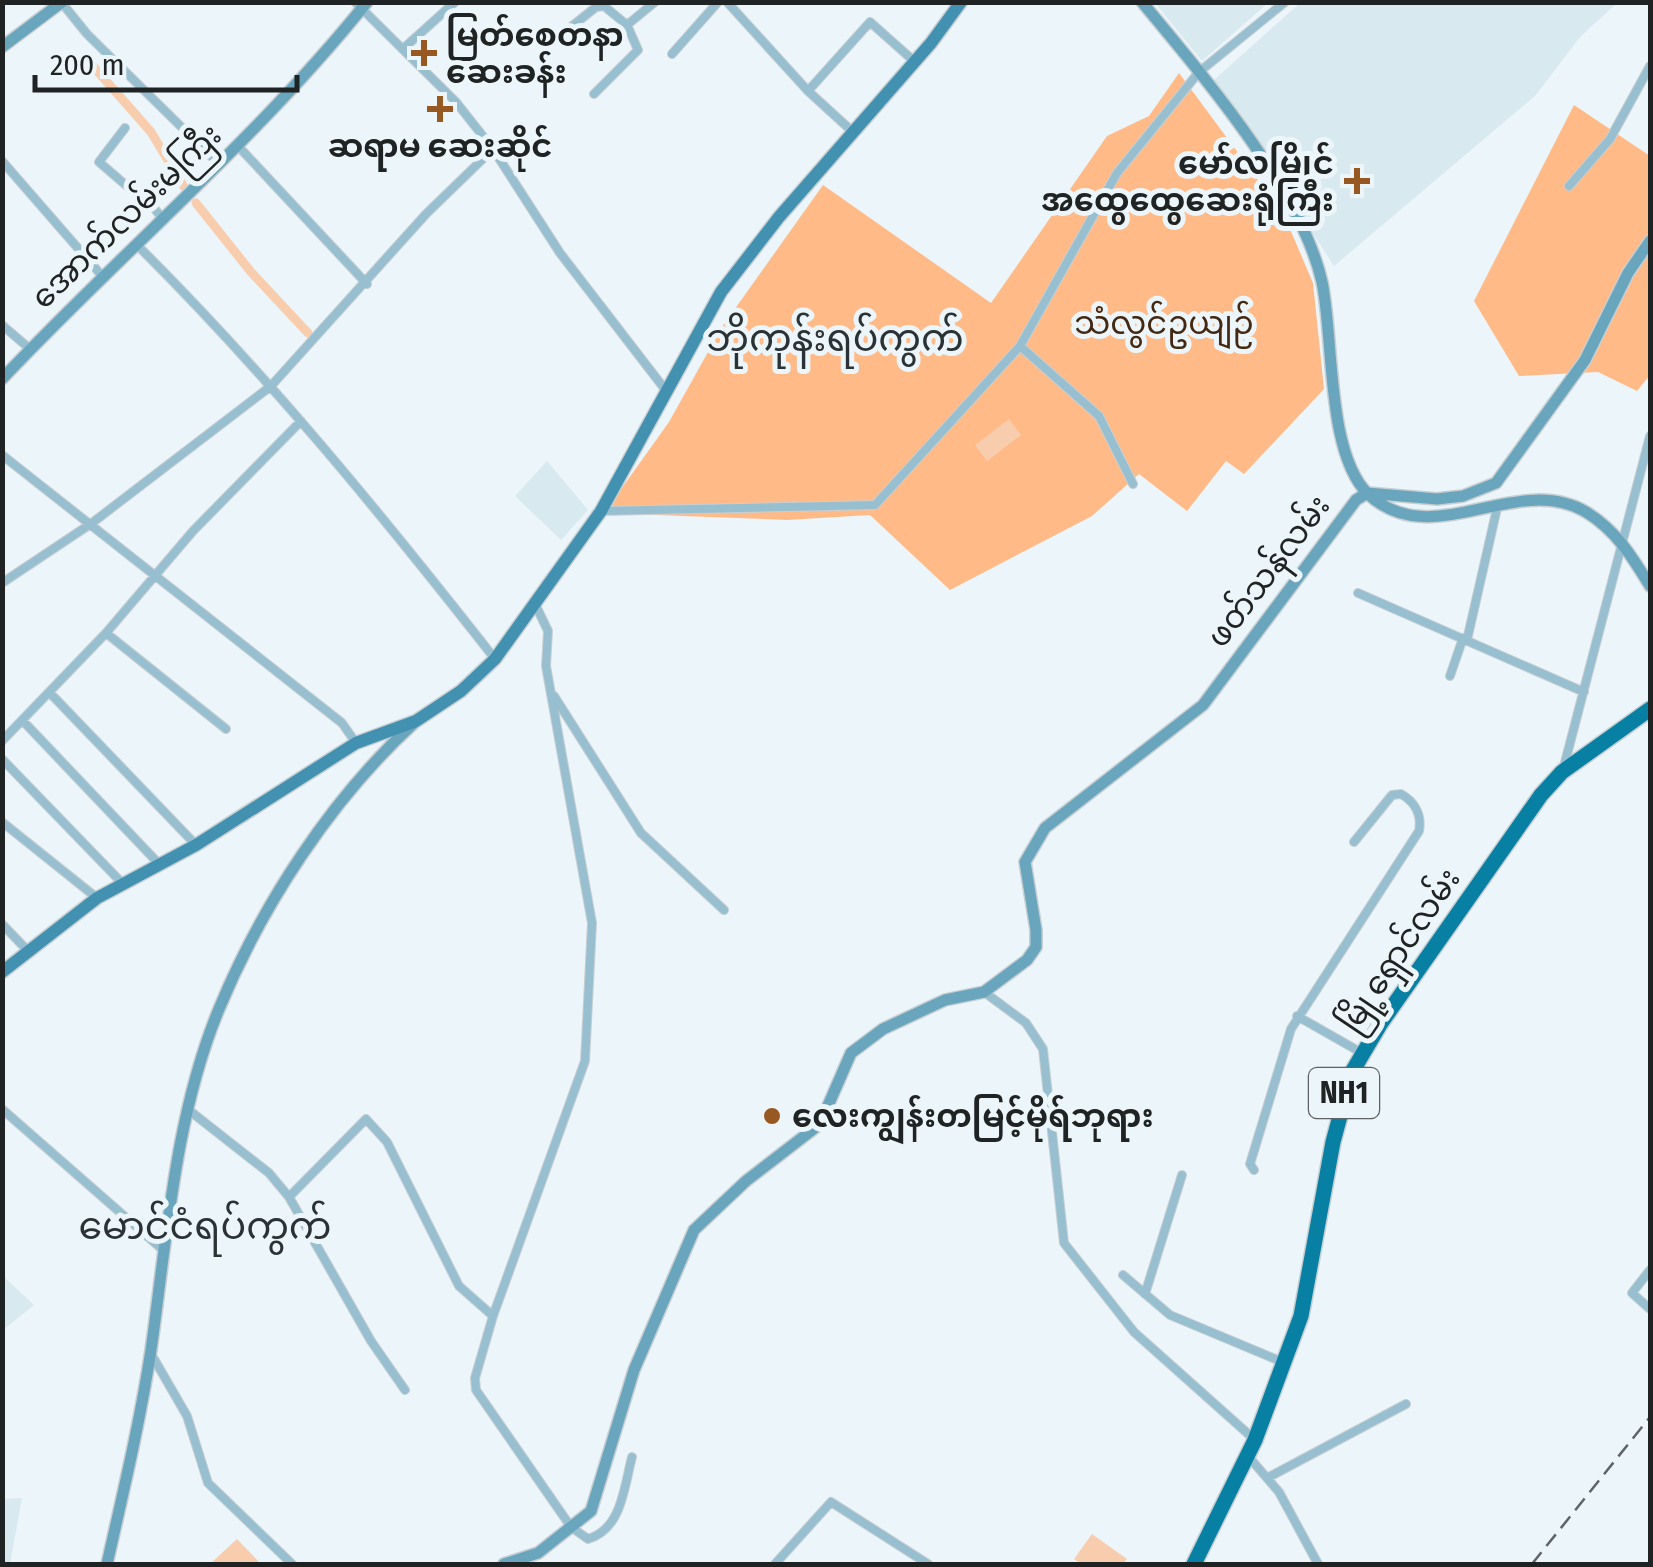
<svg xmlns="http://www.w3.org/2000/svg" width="1653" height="1567" font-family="'Fira Sans Condensed','Noto Sans Myanmar',sans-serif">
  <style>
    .built { fill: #d8e9f0 }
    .green { fill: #ffba87 }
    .water { fill: #f8cdae }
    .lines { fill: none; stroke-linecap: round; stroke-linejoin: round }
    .canal { stroke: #f8cdae; stroke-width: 9 }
    .street-casing { stroke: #c7cfd3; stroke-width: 10 }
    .secondary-casing { stroke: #c7cfd3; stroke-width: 14 }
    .primary-casing { stroke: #c7cfd3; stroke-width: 15 }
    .highway-casing { stroke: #c7cfd3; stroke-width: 18 }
    .street { stroke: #98bfd0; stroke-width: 8 }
    .secondary { stroke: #69a5bd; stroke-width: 11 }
    .primary { stroke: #4291b0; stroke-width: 12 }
    .highway { stroke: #0880a4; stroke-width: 15 }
    .rail { stroke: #5f6466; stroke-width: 2.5; stroke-dasharray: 15 8; stroke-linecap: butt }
    .poi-dot { fill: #985821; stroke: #ecf5f9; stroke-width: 4 }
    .labels { text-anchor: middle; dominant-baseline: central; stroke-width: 10; stroke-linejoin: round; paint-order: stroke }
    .shield { fill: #ecf5f9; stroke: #5d6264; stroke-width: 2.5 }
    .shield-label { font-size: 30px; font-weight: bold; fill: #202324 }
    .poi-label { font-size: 32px; font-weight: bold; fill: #202324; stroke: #ecf5f9; text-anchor: start }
    .street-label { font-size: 32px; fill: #202324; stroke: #ecf5f9 }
    .park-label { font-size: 32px; fill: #442811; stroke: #ecf5f9 }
    .quarter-label { font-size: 38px; fill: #2b3235; stroke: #ecf5f9 }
  </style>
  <rect width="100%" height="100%" fill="#ecf5f9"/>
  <path class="built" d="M1155,3H1268L1202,61Z
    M1300,3H1617L1580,37L1535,96L1334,266L1214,80Z
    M547,461L588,510L561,540L515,496Z
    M2,1275L34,1305L3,1330H2Z
    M22,1498L10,1564H3V1499Z"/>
  <path class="green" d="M1179,73L1284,215L1313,283L1324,389L1244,474L1226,461L1187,511L1139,474L1092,516L950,590L870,515L787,520L604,513L669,422L722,327L823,185L991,303L1107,136L1149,116Z
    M1574,105L1650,156V375L1637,391L1598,372L1519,376L1474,301Z"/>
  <path class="water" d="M1009,419L1021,435L987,461L975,445Z
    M1092,1534L1127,1559L1123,1564H1081L1074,1559Z
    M237,1539L259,1562L211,1564H210Z"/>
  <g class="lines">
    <path class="canal" d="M93,66L151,132L184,187
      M196,203L251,272L308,333"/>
    <defs>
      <path id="street" d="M355,2L456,102L493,149L560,253L667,392
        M727,2L808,91L854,133
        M62,3L87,34L220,165
        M627,25L655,2
        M556,39L596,7L604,6L627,25L638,50L594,94
        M404,48L455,2
        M672,54L718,2
        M808,91L870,22L915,62
        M125,128L99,162L135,193L140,191L163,219
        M238,146L367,284
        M2,161L103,277
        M1569,186L1610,139L1650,66
        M137,245C267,374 382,515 495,659
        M2,325L30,349
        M1020,346L1099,416L1133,484
        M2,455L342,723L356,743
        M601,511L875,505L1020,346L1117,173L1199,72L1285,2
        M2,583L92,523L271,386L426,214L493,149
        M1358,593L1584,692
        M536,606L548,631L546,666L592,923L585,1061L493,1316L475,1378L476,1390L571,1527L588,1539C622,1529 624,1487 632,1457
        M106,633L226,729
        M1467,640L1498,504
        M1450,676L1463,638
        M50,693L196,845
        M554,696L641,833L724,910
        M23,721L160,865
        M2,741L106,633L193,531L301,421
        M2,759L123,884
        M1563,770L1650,436
        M2,822L97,898
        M2,924L28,951
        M984,992L1026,1023L1043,1049L1064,1243L1134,1332L1255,1440
        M1297,1016L1362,1053
        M2,1109L163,1250
        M190,1111L269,1173L289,1197L371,1341L405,1390
        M1254,1170L1250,1164L1291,1029L1419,831C1422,815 1415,802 1401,794L1392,795L1354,842
        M289,1197L366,1119L387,1142L459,1286L493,1316
        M1650,1270L1632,1293L1650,1309
        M1123,1275L1170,1315L1285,1363
        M1145,1294L1182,1175
        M150,1352L187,1416L208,1483L292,1564
        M1248,1456L1279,1492L1318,1564
        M1269,1477L1406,1404
        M775,1564L831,1502L928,1564"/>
      <path id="secondary" d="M1142,2C1203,76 1301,189 1322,282C1334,338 1326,453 1368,494C1432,554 1516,471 1586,512C1616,530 1633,558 1650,586
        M2,47L62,2
        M2,379C122,252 257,139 367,2
        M107,1564C123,1493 140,1422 151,1350C167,1237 175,1115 219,1009C262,905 331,799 414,723
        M504,1564L538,1553L591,1511L634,1370L694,1230L746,1181L820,1124L851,1053L883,1029L945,1000L984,992L1027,960L1036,947V930L1025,862L1045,828L1203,705L1356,500L1367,493L1437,499L1463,496L1496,483L1585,360L1628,273L1650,241"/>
      <path id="primary" d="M2,972L97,898L196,845L356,743L416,721L461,691L495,659L601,511L721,292L779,217L931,43L961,2"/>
      <path id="highway" d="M1194,1564L1255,1440L1301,1316L1333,1142L1352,1072L1381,1023L1541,795L1562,772L1650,709"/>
    </defs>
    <use href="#street" class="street-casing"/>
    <use href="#secondary" class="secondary-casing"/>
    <use href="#primary" class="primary-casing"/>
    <use href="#highway" class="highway-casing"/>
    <use href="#street" class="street"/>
    <use href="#secondary" class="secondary"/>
    <use href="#primary" class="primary"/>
    <use href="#highway" class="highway"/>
    <path class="rail" d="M1532,1564L1650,1417"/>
  </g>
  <g class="poi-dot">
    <path d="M419 38h10v10h10v10h-10v10h-10v-10h-10v-10h10z"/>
    <path d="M435 94h10v10h10v10h-10v10h-10v-10h-10v-10h10z"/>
    <path d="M1352 166h10v10h10v10h-10v10h-10v-10h-10v-10h10z"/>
    <circle cx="772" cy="1116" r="10"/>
  </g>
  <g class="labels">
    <rect class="shield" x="1309" y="1068" width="70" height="50" rx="8"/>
    <g class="shield-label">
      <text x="1344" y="1093">NH1</text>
    </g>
    <g class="poi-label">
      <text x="446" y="35">မြတ်စေတနာ<tspan x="446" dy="37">ဆေးခန်း</tspan></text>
      <text x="440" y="146" text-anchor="middle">ဆရာမ ဆေးဆိုင်</text>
      <text x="1334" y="163" text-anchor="end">မော်လမြိုင်<tspan x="1334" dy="37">အထွေထွေဆေးရုံကြီး</tspan></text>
      <text x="792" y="1116">လေးကျွန်းတမြင့်မိုရ်ဘုရား</text>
    </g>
    <g class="street-label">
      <text transform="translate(126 216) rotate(-44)">အောက်လမ်းမကြီး</text>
      <text transform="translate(1268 571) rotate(-53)">ဖတ်သန်လမ်း</text>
      <text transform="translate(1399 950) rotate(-56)">မြို့ရှောင်လမ်း</text>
    </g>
    <g class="park-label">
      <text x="1164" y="323">သံလွင်ဥယျဉ်</text>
    </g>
    <g class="quarter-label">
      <text x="835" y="338">ဘိုကုန်းရပ်ကွက်</text>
      <text x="205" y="1226">မောင်ငံရပ်ကွက်</text>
    </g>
  </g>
  <rect width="1653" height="1567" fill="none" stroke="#202324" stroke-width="10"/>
  <path d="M35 75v15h262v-15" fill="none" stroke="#202324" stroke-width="5"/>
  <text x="50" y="75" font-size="30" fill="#202324" stroke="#ecf5f9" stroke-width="8" paint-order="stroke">200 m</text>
</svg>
